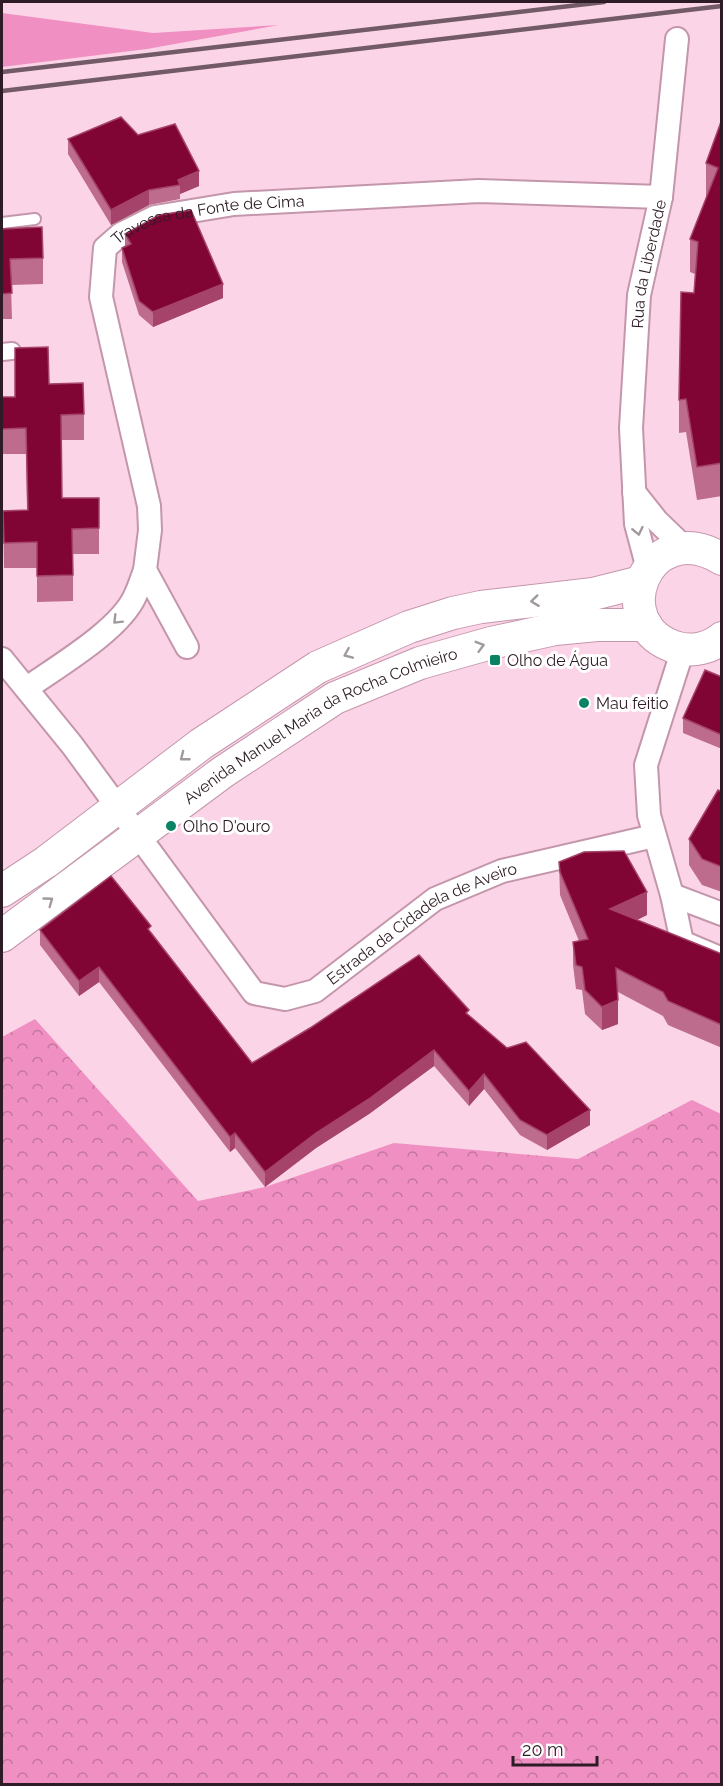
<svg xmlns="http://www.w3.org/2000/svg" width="723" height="1786" font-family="Raleway,sans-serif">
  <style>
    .grass { fill: #f090c2 }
    .forest { fill: url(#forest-crowns) }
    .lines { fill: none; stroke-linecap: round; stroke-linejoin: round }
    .service-casing { stroke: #c496ac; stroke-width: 14 }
    .pedestrian-casing { stroke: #c496ac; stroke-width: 20 }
    .minor-casing { stroke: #c496ac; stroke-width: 26 }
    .secondary-casing { stroke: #c496ac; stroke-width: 34 }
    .service { stroke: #fff; stroke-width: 10 }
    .pedestrian { stroke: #fff; stroke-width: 16 }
    .minor { stroke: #fff; stroke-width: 22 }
    .secondary { stroke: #fff; stroke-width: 32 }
    .rail { stroke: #725a66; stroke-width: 4.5 }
    .wall { fill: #be6c8e }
    .shaded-wall { fill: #a5436a }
    .building { fill: #800535; stroke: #a5436a; stroke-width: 1.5 }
    .oneway { stroke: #a0999d }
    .poi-dot { fill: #098363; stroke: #fff; stroke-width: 2 }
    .labels { text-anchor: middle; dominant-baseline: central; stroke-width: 6; stroke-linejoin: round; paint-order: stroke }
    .street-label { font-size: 16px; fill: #2d1c25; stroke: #fff }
    .poi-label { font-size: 16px; fill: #2d1c25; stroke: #fff; text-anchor: start }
  </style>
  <defs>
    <pattern id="forest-crowns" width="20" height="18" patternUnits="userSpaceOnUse" patternTransform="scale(1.5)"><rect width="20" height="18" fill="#f090c2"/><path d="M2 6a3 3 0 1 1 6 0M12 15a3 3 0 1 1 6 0" fill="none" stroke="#c3759d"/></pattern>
  </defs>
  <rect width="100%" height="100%" fill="#fcd4e7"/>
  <path class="grass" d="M2,13L153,33L279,25L147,49L2,67Z"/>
  <path class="forest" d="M35,1019L198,1201L265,1187L394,1143L578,1159L692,1100L721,1114V1784H2V1037Z"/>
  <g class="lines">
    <defs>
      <path id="service" d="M2,223L35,219"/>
      <path id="pedestrian" d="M2,352L12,351"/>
      <g id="minor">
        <path d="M634,492L657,521L685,548"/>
        <path id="s1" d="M648,569L636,524L631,428L639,295L661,197L677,39"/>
        <path id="s2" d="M187,647L145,570L150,530L149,506L101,297L105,248L121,234L155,217L234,204L479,191L661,197"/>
        <path d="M683,649L646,765L649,815L672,895L682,942L722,959"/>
        <path id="s3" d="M2,659L72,745L254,993L285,999L315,991L435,899L502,871L654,836"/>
        <path d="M27,688C58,666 120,630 135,596C139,588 142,578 145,570"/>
        <path d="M672,895L722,914"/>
      </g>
      <g id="secondary">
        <path d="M722,559C646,513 603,627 678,648C693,652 710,648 722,638"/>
        <path d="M2,891L46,862L201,744L318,667L409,627L453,613L481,607L593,594L641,582"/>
        <path id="s4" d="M2,936L223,772L335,698L420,663L491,643L555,629L597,625H646"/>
      </g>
    </defs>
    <use href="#service" class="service-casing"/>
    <use href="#pedestrian" class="pedestrian-casing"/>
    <use href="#minor" class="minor-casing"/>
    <use href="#secondary" class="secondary-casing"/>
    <use href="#service" class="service"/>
    <use href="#pedestrian" class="pedestrian"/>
    <use href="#minor" class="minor"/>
    <use href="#secondary" class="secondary"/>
    <path class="rail" d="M2,72L604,2
      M2,91L722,6"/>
  </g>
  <path class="wall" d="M722,119V496L697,500L686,432L679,433V400L694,293L695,274L690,272V239L707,196H706V163Z
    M138,135L199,186L180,194V199L149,205L111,225L68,154V139Z
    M2,229L43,258V284L11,285L12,319H2Z
    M125,234L223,298L153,327L139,315L122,262V248L125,247Z
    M49,384L84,414V440H61L62,498H99V554H73V601L37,602V568H4L3,511L27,510L26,454H2V397H15Z
    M722,677V749L683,733V718Z
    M722,792V892L702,885L689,865V839Z
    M559,862L647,915L637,920L722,954V1048L668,1025L663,1016L618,992V1024L602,1030L585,1014L582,990L576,989L573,965V942L579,941L560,895Z
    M40,930L151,932L252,1063L469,1015L590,1125L547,1150L520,1135L484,1089L469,1106L434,1066L369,1114L316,1148L265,1187L235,1148L230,1152L99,982L79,996L40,945Z"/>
  <path class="shaded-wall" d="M199,171V186L180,194V185L178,180Z
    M149,190V205L111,225V210Z
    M223,284V298L153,327V312Z
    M647,892V915L610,933V909Z
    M99,967V982L79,996V981Z
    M618,1000V1024L602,1030V1007Z
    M434,1050V1066L369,1114L316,1148L265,1187V1172L316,1133Z
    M484,1074V1089L469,1106V1091Z
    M590,1110V1125L547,1150V1135Z
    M235,1133V1148L230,1152V1137Z"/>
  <path class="building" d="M121,117L138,135L175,124L199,171L178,180L180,185L149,190L111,210L68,139Z
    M722,119V463L697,467L686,399L679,400L681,292L694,293L698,242L690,239L718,168L706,163Z
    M191,210L223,284L153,312L139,301L122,248L131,244L125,234L159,215Z
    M42,227L43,258L10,259L12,293L2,294V229Z
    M48,347L49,384L83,383L84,414L61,415L62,498H99V528L72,529L73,575L37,576V542L4,543L3,511L28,510L26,428L2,429V397H15V348Z
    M705,670L722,677V735L683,718Z
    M718,790L722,792V867L702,859L689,839Z
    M624,851L647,892L610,909L722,954V1025L668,1001L663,992L616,968L618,1000L602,1007L585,990L582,967L576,965L573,942L588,939L560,872L559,862L584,852Z
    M111,876L151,926L148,929L252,1063L310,1028L419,955L469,1010L466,1013L507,1048L526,1042L590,1110L547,1135L520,1120L484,1074L469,1091L434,1050L369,1099L316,1133L265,1172L235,1133L230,1137L99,967L79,981L40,930Z"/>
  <defs><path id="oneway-chevron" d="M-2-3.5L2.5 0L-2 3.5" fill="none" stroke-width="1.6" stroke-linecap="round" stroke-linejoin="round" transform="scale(1.5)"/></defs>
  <g class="oneway">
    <use href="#oneway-chevron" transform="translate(638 531) rotate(78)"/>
    <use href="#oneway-chevron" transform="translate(535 601) rotate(173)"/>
    <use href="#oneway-chevron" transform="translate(117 620) rotate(135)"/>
    <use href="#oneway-chevron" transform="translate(480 646) rotate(-16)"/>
    <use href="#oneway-chevron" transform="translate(348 654) rotate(157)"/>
    <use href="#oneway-chevron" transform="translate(184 757) rotate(142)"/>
    <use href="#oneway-chevron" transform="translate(49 901) rotate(-36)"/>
  </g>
  <g class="poi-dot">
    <rect x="489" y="654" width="12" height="12" rx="3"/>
    <circle cx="584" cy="703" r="6"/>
    <circle cx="171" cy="826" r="6"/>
  </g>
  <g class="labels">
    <g class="street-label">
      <text stroke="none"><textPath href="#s2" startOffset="526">Travessa da Fonte de Cima</textPath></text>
      <text stroke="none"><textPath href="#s1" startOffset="308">Rua da Liberdade</textPath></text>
      <text stroke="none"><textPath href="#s4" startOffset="384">Avenida Manuel Maria da Rocha Colmieiro</textPath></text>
      <text stroke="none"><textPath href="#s3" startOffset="609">Estrada da Cidadela de Aveiro</textPath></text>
    </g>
    <g class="poi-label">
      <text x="507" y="660">Olho de Água</text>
      <text x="596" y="703">Mau feitio</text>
      <text x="183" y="826">Olho D'ouro</text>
    </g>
  </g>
  <rect width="723" height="1786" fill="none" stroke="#2d1c25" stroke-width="6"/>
  <path d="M513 1756v9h84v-9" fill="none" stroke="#2d1c25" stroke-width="3"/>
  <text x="522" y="1756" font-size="18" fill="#2d1c25" stroke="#ffffff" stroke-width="4.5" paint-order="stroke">20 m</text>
</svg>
